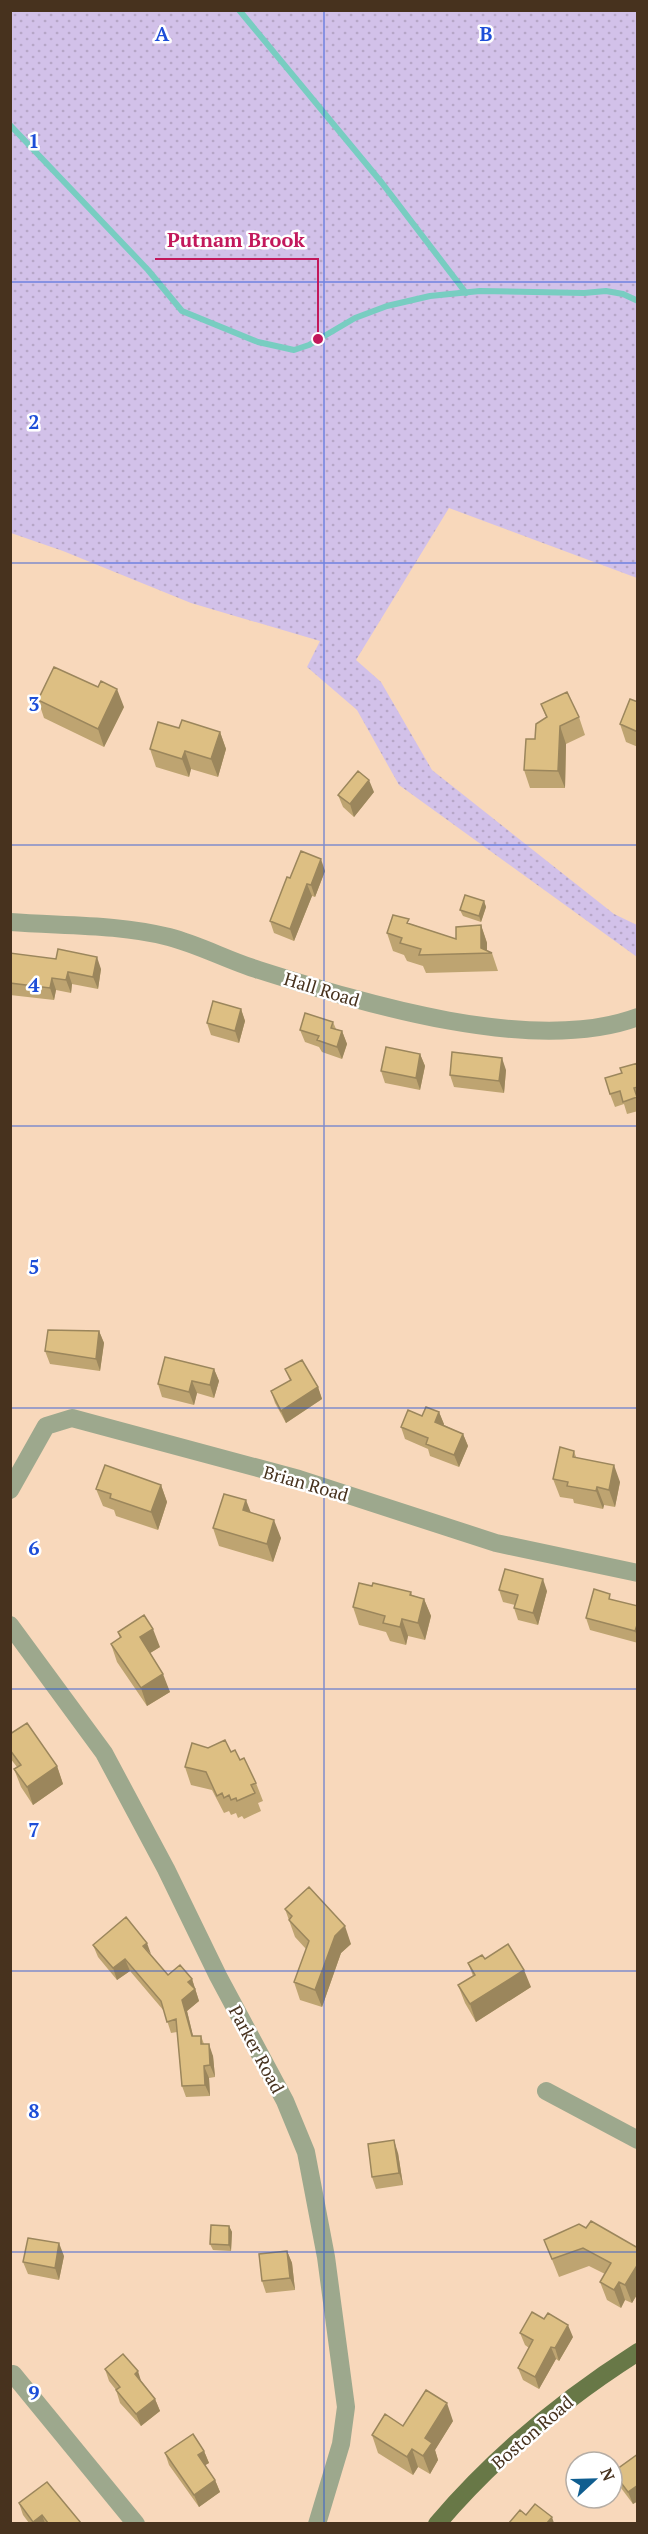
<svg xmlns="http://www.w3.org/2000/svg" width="648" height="2534" font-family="'PT Serif',serif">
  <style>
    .grass { fill: url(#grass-dots) }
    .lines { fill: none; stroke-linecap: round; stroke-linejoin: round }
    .stream { stroke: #78cdc1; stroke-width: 6 }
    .minor { stroke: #9da88d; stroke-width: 18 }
    .major { stroke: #687847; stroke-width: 18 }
    .wall { fill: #bea471 }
    .shaded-wall { fill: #9b865c }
    .building { fill: #ddbf83; stroke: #9b865c; stroke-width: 1.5 }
    .grid { fill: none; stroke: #1d4ed8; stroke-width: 1.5; stroke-opacity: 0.55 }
    .labels { text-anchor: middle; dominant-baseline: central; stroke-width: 5; stroke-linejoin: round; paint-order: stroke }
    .street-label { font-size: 18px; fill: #47321e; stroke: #fff }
    .grid-label { font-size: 20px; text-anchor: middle; font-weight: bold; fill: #1d4ed8; stroke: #fff; stroke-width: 5; stroke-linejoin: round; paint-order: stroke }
    .leader { fill: none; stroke: #c2185b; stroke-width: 2 }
    .callout-dot { fill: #c2185b; stroke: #fff; stroke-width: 2 }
    .callout-label { font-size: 20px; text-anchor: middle; font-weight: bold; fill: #c2185b; stroke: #fff; stroke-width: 5; stroke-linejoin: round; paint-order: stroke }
  </style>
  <defs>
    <pattern id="grass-dots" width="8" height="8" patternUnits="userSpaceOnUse" patternTransform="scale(1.5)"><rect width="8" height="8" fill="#d2c1e9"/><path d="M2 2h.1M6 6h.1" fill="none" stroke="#b6a6c7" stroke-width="1.8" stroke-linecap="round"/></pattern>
  </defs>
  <rect width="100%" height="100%" fill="#f8d8bb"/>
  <path class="grass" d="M11,10L637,11V578L449,508L356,660L381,682L432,770L614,914L637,925V957L399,785L357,710L307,667L320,641L191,603L63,551L11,533Z"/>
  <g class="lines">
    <path class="stream" d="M239,10L382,183L466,293
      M10,125L148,270L182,311L258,342L294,350L309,345L355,318L387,306L430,296L480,291L584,293L606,291L623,294L638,301"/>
    <path class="minor" d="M10,922C63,926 118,924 169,937C200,945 229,961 259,970C363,1003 533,1056 638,1017
      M10,1490L46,1426L72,1418L299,1479L496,1543L638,1573
      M10,1625L104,1753L166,1869L218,1976L285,2101L306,2152L326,2257L346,2407L341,2444L317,2524
      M546,2091L638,2140
      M13,2374L136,2524"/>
    <path class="major" d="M437,2524C494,2457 564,2399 638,2352"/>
  </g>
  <path class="wall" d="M38,700L124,707L104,747L44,718Z
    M638,702V747L626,742L620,724Z
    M541,704L579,717L585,735L566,744L565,788H530L524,770L535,739L546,717Z
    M179,728L220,732L226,749L218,777L191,769L189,777L156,767L150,749Z
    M374,792L354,817L343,807L338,795Z
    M325,871L315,897L312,896L294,941L274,933L270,921L290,878Z
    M484,901L486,907L481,922L463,916L460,910Z
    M411,924L456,939L481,925L487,943V951L492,953L498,971L426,973L423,966L407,961L404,955L393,951L387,933Z
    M10,953L101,969L98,989L72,984L71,993L56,990L54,1000L10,995Z
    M241,1009L245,1021L239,1043L211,1035L207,1023Z
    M333,1022L336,1029L342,1031L347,1044L342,1059L322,1052L319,1047L305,1042L300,1030Z
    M420,1054L425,1066L420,1090L385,1083L381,1071Z
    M638,1063V1111L627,1114L624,1104L615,1107L610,1094L622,1073Z
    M506,1070L504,1093L454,1087L450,1075Z
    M99,1331L104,1343L100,1371L50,1364L45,1351Z
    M214,1369L219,1381L214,1398L197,1393L194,1405L162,1397L158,1384Z
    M285,1369L318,1387L322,1399L286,1423L275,1403L271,1391L290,1381Z
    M439,1412L444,1425L463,1434L468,1446L459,1467L430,1456L428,1449L405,1439L401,1427L422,1416Z
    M574,1451L576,1457L620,1482L615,1507L604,1505L603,1509L574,1503L573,1499L560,1497L553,1479Z
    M161,1485L167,1502L158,1530L116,1516L114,1510L103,1506L96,1489Z
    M251,1513L281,1538L273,1562L219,1546L213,1528Z
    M372,1586L411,1592L412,1595L424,1599L431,1616L425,1640L408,1636L406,1645L390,1641L386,1632L359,1625L353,1607Z
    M499,1590L547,1591L538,1625L518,1620L514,1608L515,1605L503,1602Z
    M612,1600L638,1606V1643L590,1630L586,1618Z
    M118,1632L160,1647L150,1653L170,1692L147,1706L117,1662L111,1644L120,1638Z
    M10,1734L57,1766L63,1784L33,1805L21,1787L14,1769L17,1767L10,1758Z
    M208,1748L231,1752L240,1760L256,1783L263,1801L258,1803L261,1811L244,1819L242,1816L238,1818L236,1813L231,1815L229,1811L224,1813L212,1790L191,1785L185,1767Z
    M285,1909L351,1944L341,1953L322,2007L300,2000L294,1982L306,1949L295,1937Z
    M93,1945L151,1955L168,1975L192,1979L199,2001L187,2011L193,2036H201L204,2044L213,2056L215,2077L209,2078L210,2096L186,2097L182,2086L177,2032L171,2033L164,2011L130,1971L117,1980L98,1957Z
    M468,1963L531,1987L476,2022L465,2003L458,1985L473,1976Z
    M398,2153L403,2185L376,2189L372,2177Z
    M229,2226L232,2232L231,2251L213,2250L210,2244Z
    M586,2228L638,2248V2293L632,2303L625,2300L621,2308L607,2300L600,2282L605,2274L589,2266L559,2277L544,2240Z
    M287,2251L292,2263L295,2290L266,2293L262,2281Z
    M64,2256L59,2280L28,2274L23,2262Z
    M520,2333L573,2337L559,2361L556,2359L539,2389L523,2380L518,2368L529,2348L525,2345Z
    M105,2369L142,2382L155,2399L160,2411L141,2426L120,2403L116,2390L109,2381Z
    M453,2421L435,2450L438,2460L430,2474L418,2467L413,2475L378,2453L372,2435L403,2426Z
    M204,2451L209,2463L205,2465L215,2480L220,2492L199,2507L169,2465L165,2453Z
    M638,2454V2501L633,2504L618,2484L613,2472Z
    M19,2503L81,2523H29L23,2515Z"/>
  <path class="shaded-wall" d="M117,689L124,707L104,747L98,729Z
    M560,726L566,744L565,788L558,771Z
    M220,732L226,749L218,777L211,759Z
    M185,751L191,769L189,777L182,759Z
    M369,780L374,792L354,817L350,804Z
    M321,859L325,871L315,897L311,885Z
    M307,884L312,896L294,941L290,929Z
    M484,901L486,907L481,922L479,916Z
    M481,925L487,943V954L481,948Z
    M97,957L101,969L98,989L93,977Z
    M68,972L72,984L71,993L66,980Z
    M52,978L56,990L54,1000L50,988Z
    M241,1009L245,1021L239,1043L235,1031Z
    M342,1031L347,1044L342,1059L337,1047Z
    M420,1054L425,1066L420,1090L416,1078Z
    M502,1058L506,1070L504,1093L499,1081Z
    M99,1331L104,1343L100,1371L96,1359Z
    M214,1369L219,1381L214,1398L210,1385Z
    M192,1381L197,1393L194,1405L189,1392Z
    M318,1387L322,1399L286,1423L281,1411Z
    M439,1412L444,1424L440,1434L435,1422Z
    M463,1434L468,1446L459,1467L454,1455Z
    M614,1465L620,1482L615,1507L609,1490Z
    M161,1485L167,1502L158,1530L151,1512Z
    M597,1487L604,1505L603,1509L596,1491Z
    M246,1500L253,1518L243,1510Z
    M274,1520L281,1538L273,1562L267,1544Z
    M543,1579L547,1591L538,1625L533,1613Z
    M424,1599L431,1616L425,1640L418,1623Z
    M402,1619L408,1636L406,1645L400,1627Z
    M638,1622V1639L635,1631Z
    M153,1629L160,1647L147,1655L140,1637Z
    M163,1674L170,1692L147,1706L141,1688Z
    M57,1766L63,1784L33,1805L27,1787Z
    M345,1926L351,1944L341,1953L322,2007L315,1990L335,1936Z
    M147,1943L151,1954L143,1946Z
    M125,1959L130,1971L117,1980L113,1968Z
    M524,1970L531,1987L476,2022L470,2004Z
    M192,1979L199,2001L187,2011L196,2048L192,2036L182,2000L188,1982Z
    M209,2044L213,2056L215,2077L210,2065Z
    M204,2066L209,2078L210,2096L205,2085Z
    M394,2140L398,2153L403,2185L399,2173Z
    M229,2226L232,2232L231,2251L229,2245Z
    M59,2243L64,2256L59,2280L55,2268Z
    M287,2251L292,2263L295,2290L290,2278Z
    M638,2264V2293L632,2303L625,2285Z
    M619,2282L625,2300L621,2308L614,2290Z
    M568,2325L573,2337L559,2361L555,2348Z
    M551,2347L556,2359L539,2389L535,2377Z
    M138,2371L142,2384L135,2374Z
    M155,2399L160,2411L141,2426L136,2414Z
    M447,2403L453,2421L435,2450L438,2460L430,2474L423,2456L425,2438Z
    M412,2449L418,2467L413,2475L407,2457Z
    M204,2451L209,2463L202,2467L198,2455Z
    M215,2480L220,2492L199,2507L194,2495Z
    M638,2485V2501L633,2504L628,2492Z
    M42,2515L45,2523H34L33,2522Z
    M552,2517L554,2523H547Z"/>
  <path class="building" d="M54,667L98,687L101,681L117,689L98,729L38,700Z
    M567,692L579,717L560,726L558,771L524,770L526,739H535L536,724L547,717L541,704Z
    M630,699L638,702V732L620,724Z
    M182,720L220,732L211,759L185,751L182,759L150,749L158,722L179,728Z
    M358,771L369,780L350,804L338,795Z
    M301,851L321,859L311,885L307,884L290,929L270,921L287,877L290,878Z
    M465,895L484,901L479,916L460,910Z
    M393,915L409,919L407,923L456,939V927L481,925V948L492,953L419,955L421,949L400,943L402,938L387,933Z
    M58,949L97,957L93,977L68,972L66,980L52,978L50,988L10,983V953L56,959Z
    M213,1001L241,1009L235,1031L207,1023Z
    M305,1013L333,1022L331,1028L342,1031L337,1047L317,1040L319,1036L300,1030Z
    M386,1047L420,1054L416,1078L381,1071Z
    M452,1052L502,1058L499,1081L450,1075Z
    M638,1063V1087L634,1088L637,1097L623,1102L620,1091L610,1094L605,1078L622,1073L620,1068Z
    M48,1330L99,1331L96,1359L45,1351Z
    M165,1357L214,1369L210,1385L192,1381L189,1392L158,1384Z
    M302,1360L318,1387L281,1411L271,1391L291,1380L285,1369Z
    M426,1407L439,1412L435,1422L463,1434L454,1455L426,1444L428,1438L401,1427L408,1410L422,1416Z
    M560,1447L574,1451L573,1457L614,1465L609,1490L597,1487L596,1491L567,1486L568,1482L553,1479Z
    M105,1465L161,1485L151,1512L110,1498L111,1494L96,1489Z
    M224,1494L246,1500L243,1510L274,1520L267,1544L213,1528Z
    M505,1569L543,1579L533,1613L514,1608L518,1595L499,1590Z
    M359,1583L372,1586L373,1583L411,1592L410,1595L424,1599L418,1623L402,1619L400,1627L383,1623L385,1616L353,1607Z
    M594,1589L610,1594L609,1599L638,1606V1622L635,1631L586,1618Z
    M144,1615L153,1629L140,1637L163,1674L141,1688L111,1644L121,1637L118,1632Z
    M27,1723L57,1766L27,1787L14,1769L21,1765L10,1750V1734Z
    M225,1740L231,1752L235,1750L240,1760L244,1758L256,1783L251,1785L255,1793L237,1801L236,1798L231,1800L229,1795L224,1798L222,1793L217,1796L206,1772L185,1767L192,1743L208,1748Z
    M309,1887L345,1926L335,1936L315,1990L294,1982L309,1941L289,1920L292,1916L285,1909Z
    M126,1917L147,1943L143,1946L168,1975L180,1965L192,1979L188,1982L195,1989L182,2000L192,2036H201V2044H209L210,2065L204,2066L205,2085L182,2086L176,2019L167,2022L161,2001L125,1959L113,1968L93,1945Z
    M508,1944L524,1970L470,2004L458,1985L475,1975L468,1963L482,1955L485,1959Z
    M394,2140L399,2173L372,2177L368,2144Z
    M591,2221L638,2248V2264L625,2285L619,2282L614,2290L600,2282L611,2263L583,2248L552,2259L544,2240L579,2224L586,2228Z
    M211,2225L229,2226V2245L210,2244Z
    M28,2238L59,2243L55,2268L23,2262Z
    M287,2251L290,2278L262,2281L259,2254Z
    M532,2312L544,2319L548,2313L568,2325L555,2348L551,2347L535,2377L518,2368L533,2340L520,2333Z
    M123,2354L138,2371L135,2374L155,2399L136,2414L116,2390L120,2387L105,2369Z
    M426,2390L447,2403L425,2438L432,2443L423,2456L412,2449L407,2457L372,2435L385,2414L403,2426Z
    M193,2434L204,2451L198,2455L215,2480L194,2495L165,2453Z
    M638,2454V2485L628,2492L613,2472Z
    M47,2482L81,2523H48L42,2515L33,2522L19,2503Z
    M535,2504L552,2517L547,2523H509L520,2510L526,2515Z"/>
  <path class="grid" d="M324,10V2524M10,282H638M10,563H638M10,845H638M10,1126H638M10,1408H638M10,1689H638M10,1971H638M10,2252H638"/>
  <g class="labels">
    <g class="street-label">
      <text transform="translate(322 989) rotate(17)">Hall Road</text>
      <text transform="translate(306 1483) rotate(16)">Brian Road</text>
      <text transform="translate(257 2049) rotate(62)">Parker Road</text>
      <text transform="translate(532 2432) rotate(-41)">Boston Road</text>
    </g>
  </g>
  <g class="grid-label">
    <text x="162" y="41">A</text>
    <text x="486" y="41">B</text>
    <text x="34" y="148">1</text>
    <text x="34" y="429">2</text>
    <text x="34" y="711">3</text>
    <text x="34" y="992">4</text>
    <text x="34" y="1274">5</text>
    <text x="34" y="1555">6</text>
    <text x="34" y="1837">7</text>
    <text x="34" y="2118">8</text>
    <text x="34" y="2400">9</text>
  </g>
  <path class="leader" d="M318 339L318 259H155"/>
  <circle class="callout-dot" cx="318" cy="339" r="6"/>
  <g class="callout-label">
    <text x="236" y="247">Putnam Brook</text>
  </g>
  <rect width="648" height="2534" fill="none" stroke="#47321e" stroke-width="24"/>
  <g transform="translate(594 2480) rotate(68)"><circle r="28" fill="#ffffff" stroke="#b5ada5" stroke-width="1.5"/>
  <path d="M0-4.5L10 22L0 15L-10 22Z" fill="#105e90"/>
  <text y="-9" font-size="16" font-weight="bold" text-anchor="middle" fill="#47321e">N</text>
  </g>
</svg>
